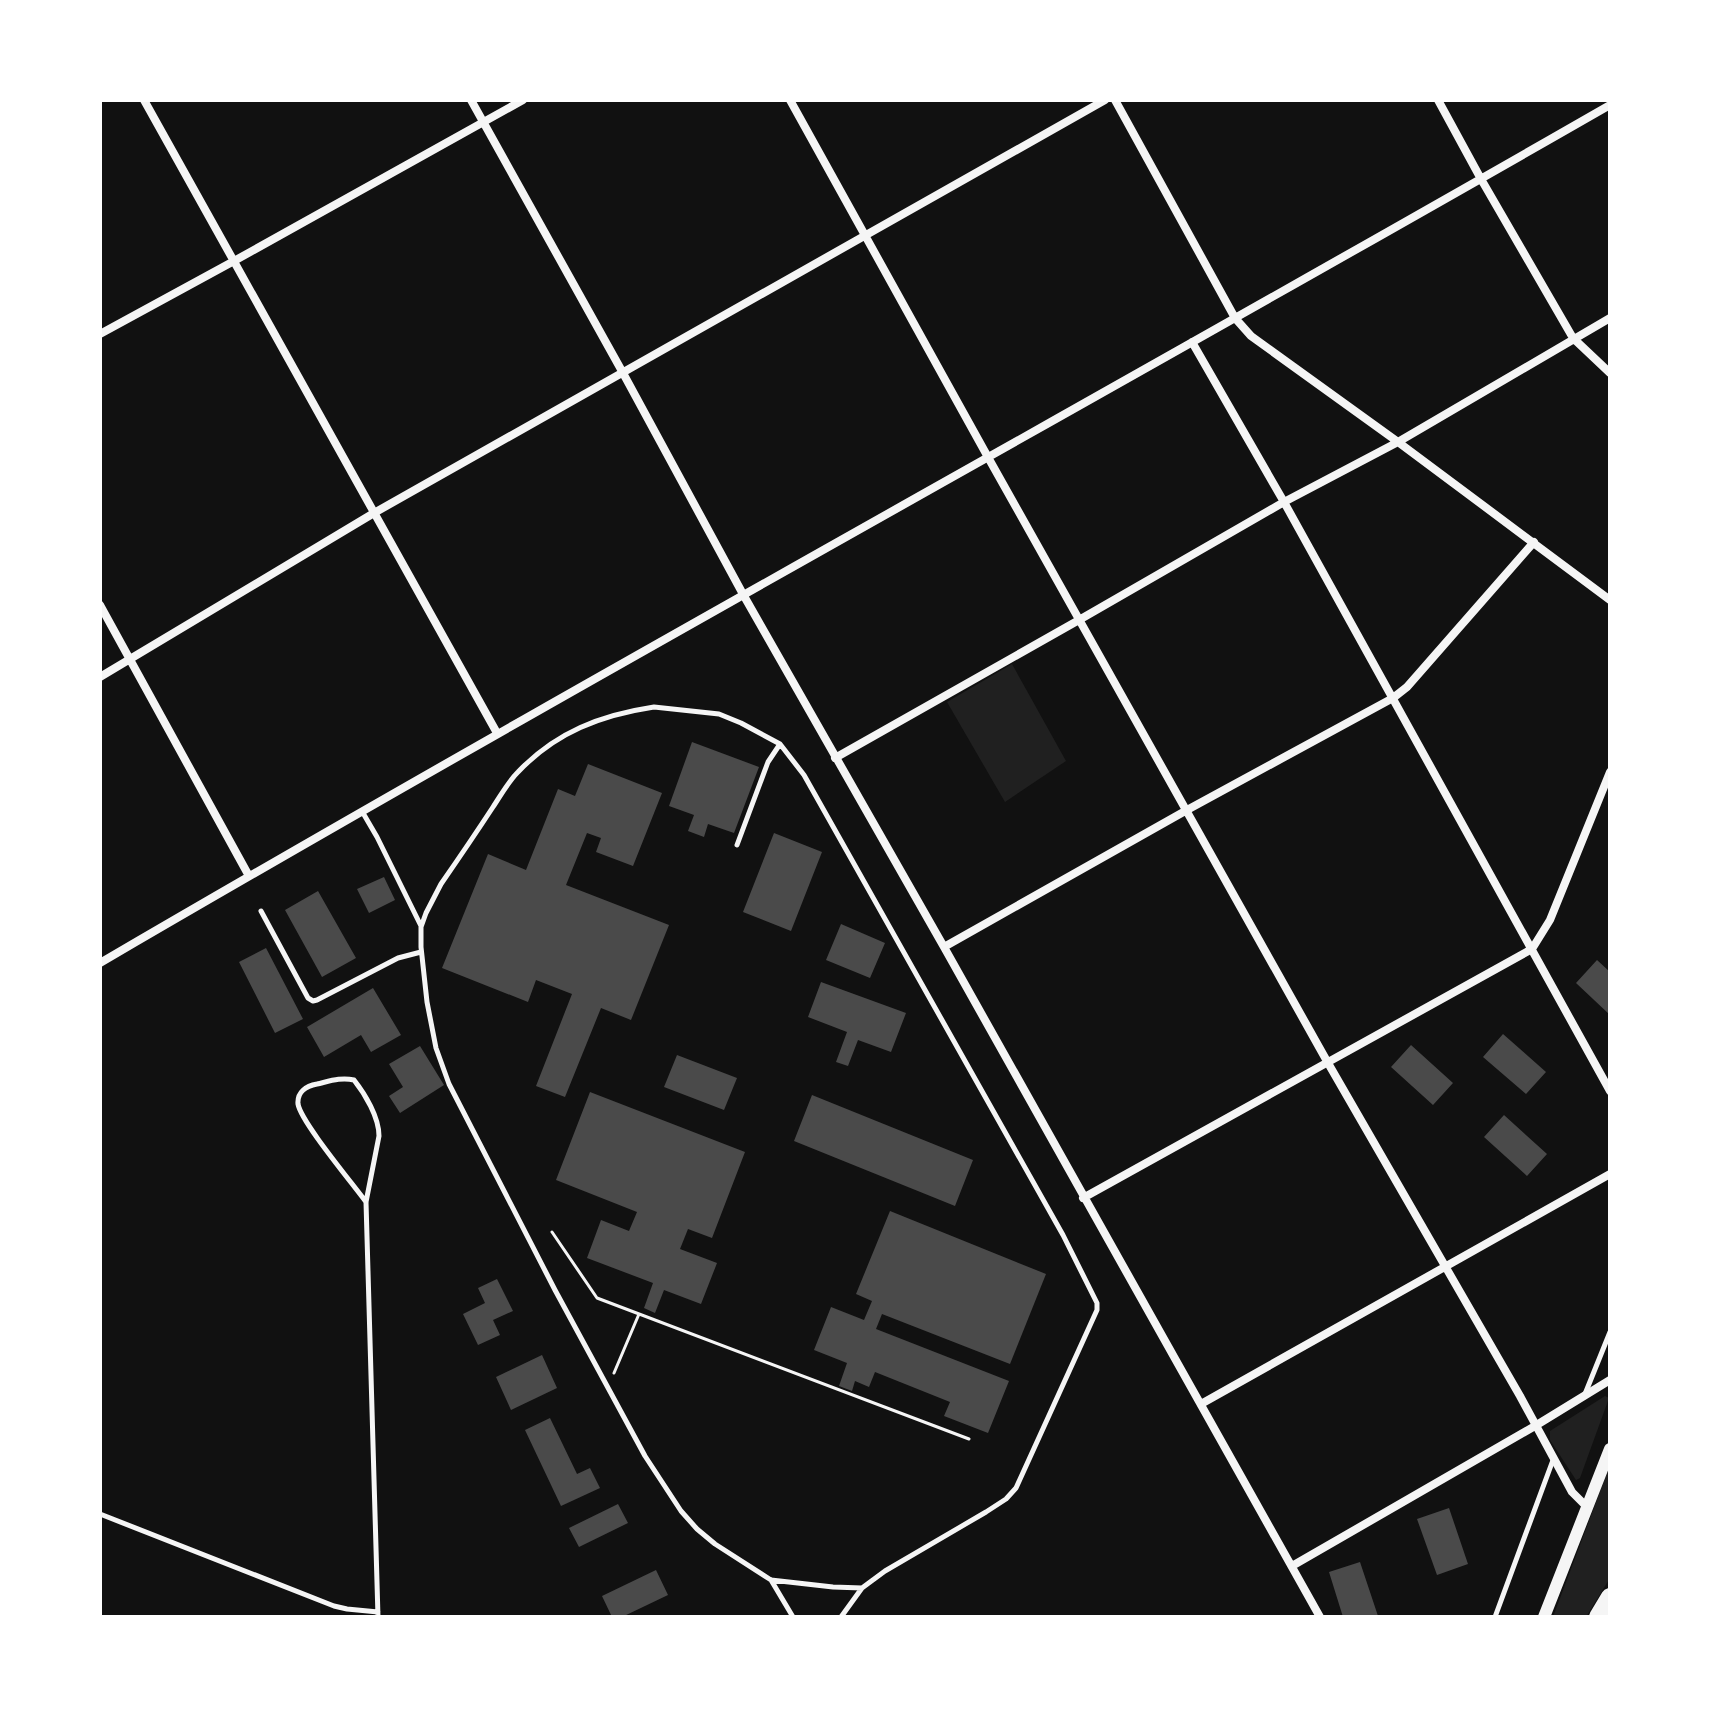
<svg xmlns="http://www.w3.org/2000/svg" width="1710" height="1717" font-family="'IBM Plex Sans',sans-serif">
  <style>
    .green { fill: #202020 }
    .building { fill: #4a4a4a }
    .lines { fill: none; stroke-linecap: round; stroke-linejoin: round }
    .path { stroke: #f5f5f5; stroke-width: 3 }
    .service { stroke: #f5f5f5; stroke-width: 5 }
    .minor { stroke: #f5f5f5; stroke-width: 8 }
    .tertiary { stroke: #f5f5f5; stroke-width: 12 }
    .motorway { stroke: #f5f5f5; stroke-width: 18 }
  </style>
  <rect width="100%" height="100%" fill="#111"/>
  <path class="green" d="M1012,664L1066,761L1005,802L947,702Z
    M1605,1396L1609,1398L1580,1478L1576,1480L1550,1440V1431Z
    M1610,1465V1578L1586,1617H1553Z"/>
  <path class="building" d="M692,742L759,767L734,833L708,824L704,837L688,831L694,815L669,806Z
    M588,764L662,793L633,866L596,852L601,838L587,833L566,885L669,925L631,1020L601,1008L565,1097L536,1086L572,994L536,980L528,1002L442,968L488,854L526,870L558,789L575,796Z
    M774,833L822,852L791,931L743,912Z
    M384,877L395,900L369,913L357,889Z
    M318,891L356,958L322,977L285,910Z
    M841,924L885,943L870,978L826,960Z
    M266,948L303,1019L275,1033L239,962Z
    M1597,960L1610,972V1015L1576,983Z
    M821,982L906,1013L891,1052L858,1040L848,1066L836,1062L847,1032L808,1017Z
    M373,988L401,1035L371,1052L361,1035L324,1057L307,1027Z
    M1503,1034L1546,1072L1526,1094L1483,1057Z
    M1411,1045L1453,1083L1433,1105L1391,1067Z
    M420,1046L444,1085L400,1113L389,1096L403,1087L389,1064Z
    M677,1055L737,1078L724,1110L664,1087Z
    M590,1092L745,1152L712,1238L688,1229L680,1249L717,1263L701,1304L664,1290L655,1313L644,1308L653,1283L587,1258L601,1220L629,1231L637,1212L556,1180Z
    M812,1095L973,1160L955,1206L794,1141Z
    M1504,1115L1547,1154L1527,1176L1484,1137Z
    M890,1211L1046,1274L1010,1364L882,1314L876,1329L1009,1381L988,1433L944,1416L950,1402L875,1372L869,1387L855,1381L852,1391L839,1386L847,1363L814,1350L831,1307L864,1320L872,1301L856,1294Z
    M497,1279L513,1311L493,1320L500,1335L478,1345L463,1314L485,1303L478,1288Z
    M542,1355L557,1388L511,1410L496,1377Z
    M550,1418L577,1474L590,1468L600,1488L561,1506L525,1430Z
    M618,1504L628,1523L579,1547L569,1528Z
    M1449,1508L1468,1564L1437,1575L1417,1519Z
    M1360,1562L1378,1616L1343,1617L1329,1572Z
    M656,1570L668,1595L622,1617H612L602,1596Z"/>
  <g class="lines">
    <path class="path" d="M552,1232L597,1298L969,1439
      M614,1373L639,1314"/>
    <path class="service" d="M654,707L719,714L741,723L780,744L804,775L1063,1235L1097,1303V1310L1016,1488L1006,1499L986,1512L885,1571L862,1588L833,1587L771,1580L715,1544L697,1529L681,1511L645,1456L555,1290L449,1084L436,1048L427,1002L421,947V927L426,913L441,884C459,858 476,833 493,807C501,795 508,782 518,772C556,732 601,715 654,707Z
      M363,813L377,837L421,926
      M737,845L768,762L780,744
      M261,911L308,998L313,1001L317,1000L398,958L421,952
      M366,1202C353,1184 301,1122 298,1104C297,1092 306,1086 317,1084C330,1081 341,1077 354,1080C365,1094 379,1117 379,1136L366,1202L378,1617
      M1585,1394L1610,1332
      M100,1514L334,1606L347,1609L378,1612
      M771,1580L793,1617
      M841,1617L862,1588
      M1495,1617L1553,1460"/>
    <path class="minor" d="M144,100L497,733
      M471,100L623,373L744,596L944,947L1320,1617
      M790,100L989,459L1328,1063L1520,1396L1572,1492L1588,1508
      M1115,100L1235,318L1251,336L1398,442L1610,600
      M1438,100L1481,179L1573,338L1610,373
      M100,334L234,261L523,100
      M1192,342L1284,502L1610,1091
      M100,605L249,876
      M100,677L374,513L1105,100
      M835,758L1079,620L1284,502L1398,442L1610,318
      M944,947L1187,810L1393,698L1407,687L1534,542
      M100,963C600,671 1108,393 1610,105
      M1083,1198L1532,949L1550,920L1610,772
      M1201,1404L1610,1174
      M1292,1566L1535,1426L1610,1380"/>
    <path class="tertiary" d="M1544,1617L1610,1449"/>
    <path class="motorway" d="M1598,1617L1610,1597"/>
  </g>
  <rect width="1710" height="1717" fill="none" stroke="#ffffff" stroke-width="204"/>
</svg>
